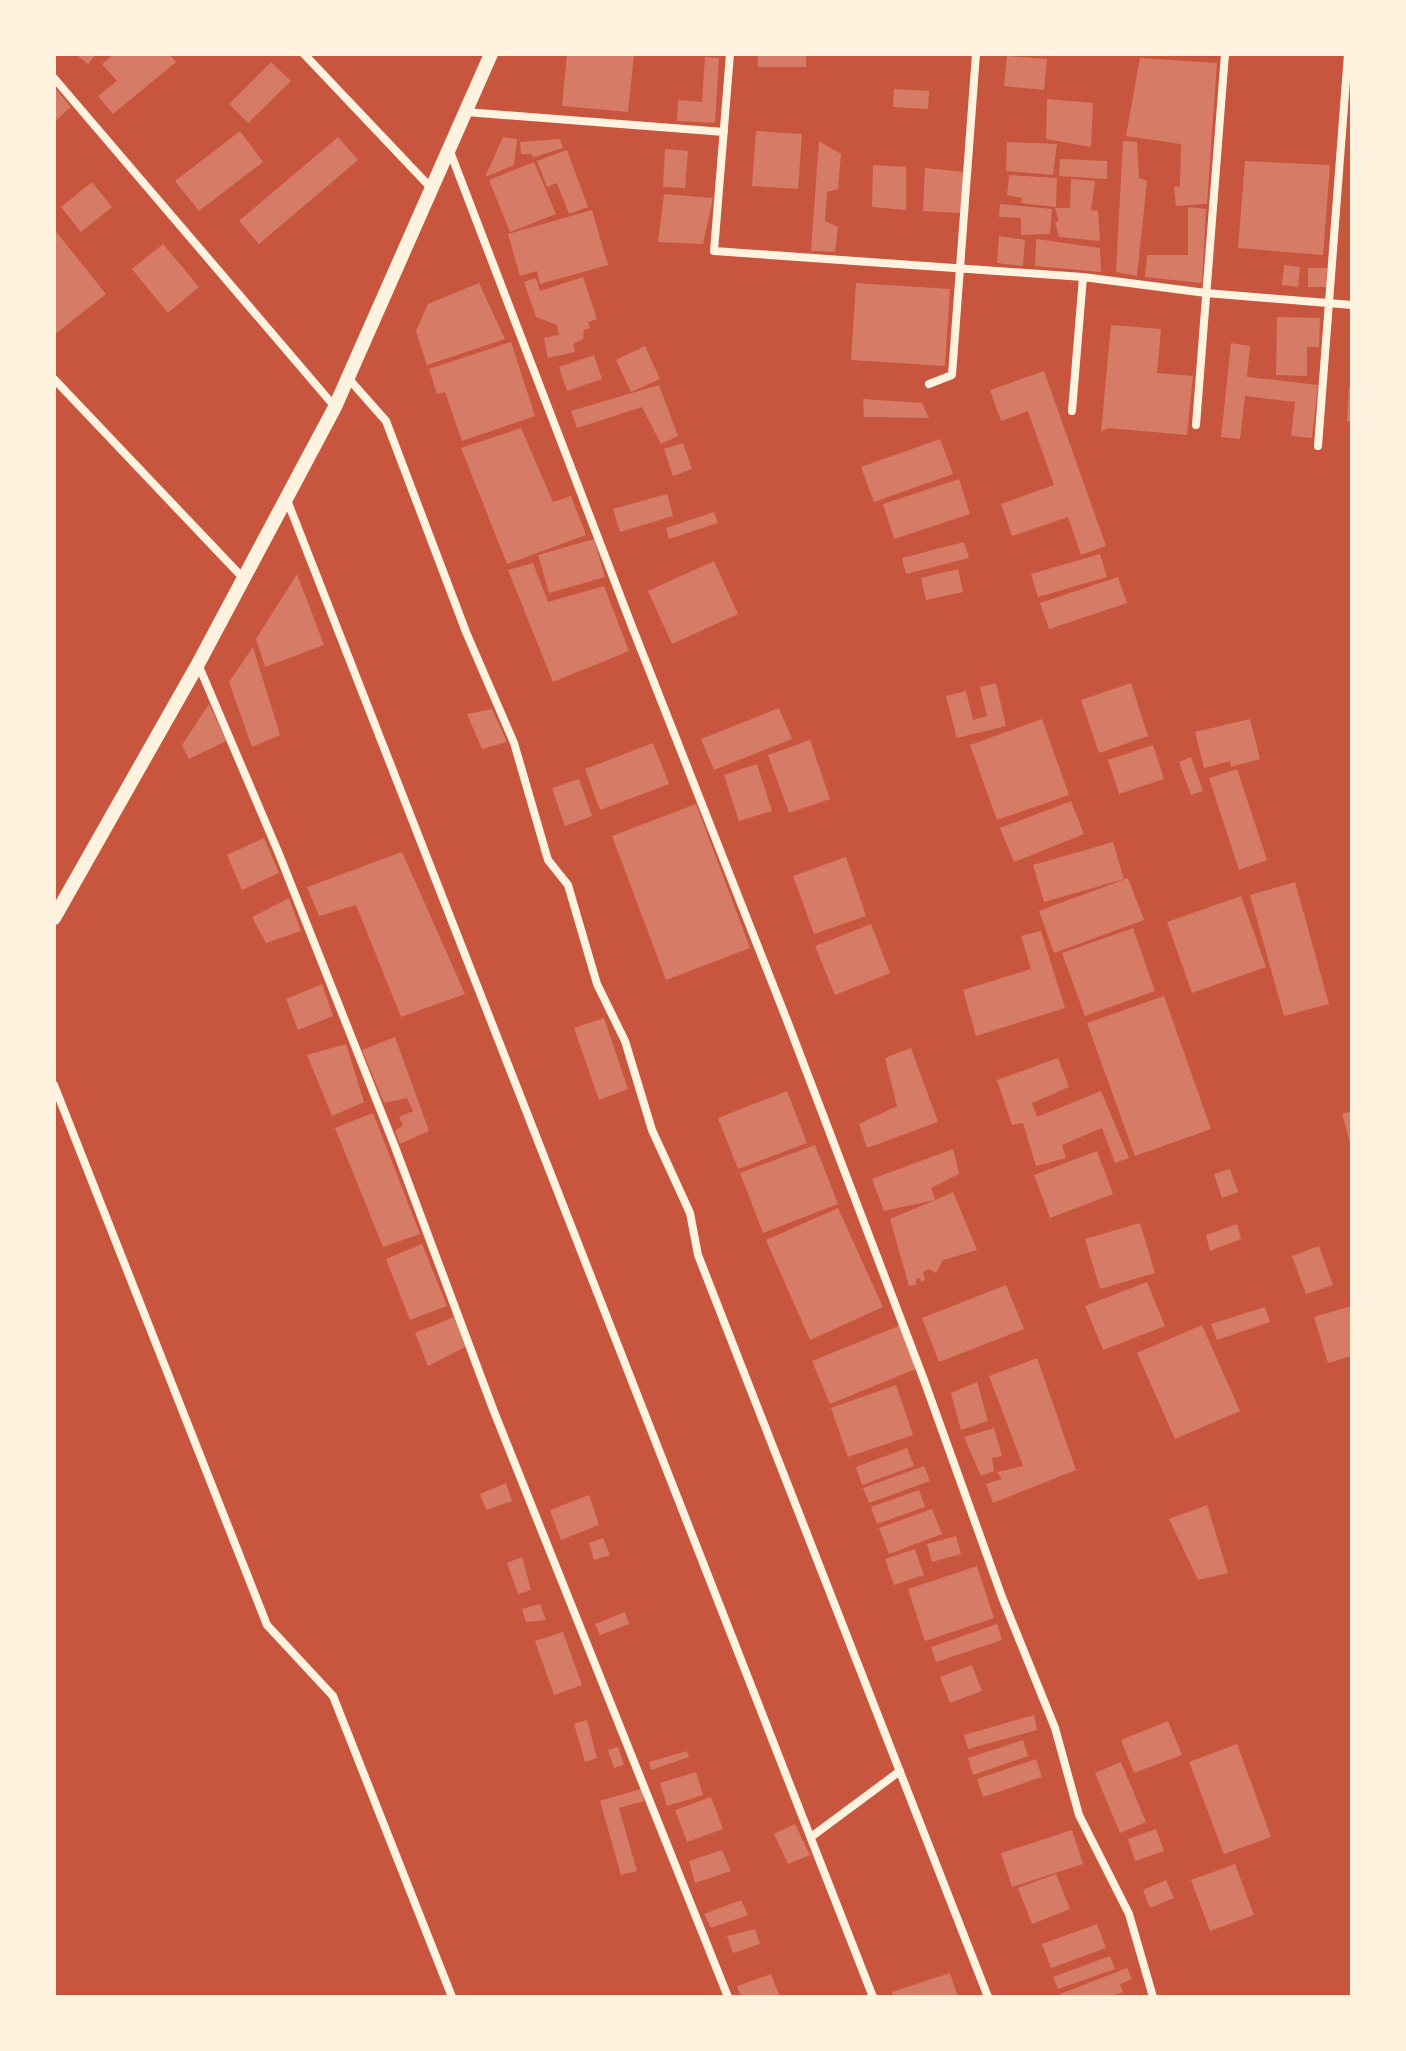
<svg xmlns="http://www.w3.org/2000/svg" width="1406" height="2051" font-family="'Exo 2',sans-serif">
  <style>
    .building { fill: #d67c66 }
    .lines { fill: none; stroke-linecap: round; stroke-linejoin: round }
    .minor { stroke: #fff3e0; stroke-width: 8 }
    .secondary { stroke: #fff3e0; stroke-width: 14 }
  </style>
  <rect width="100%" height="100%" fill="#c8553d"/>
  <path class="building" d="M75,54H96L88,64Z
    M114,54H169L176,62L113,114L98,96L117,81L102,64Z
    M567,54H634L628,112L562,106Z
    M758,54H806V67H758Z
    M1007,56L1047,59L1044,90L1004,86Z
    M705,57L719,58L715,123L677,121L678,100L702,102Z
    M1140,58L1217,63L1207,204L1176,206L1174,187L1180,186L1181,144L1126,136Z
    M271,62L291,81L248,123L229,104Z
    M54,87L71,107L54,122Z
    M894,89L929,91L928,109L893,107Z
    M1047,99L1093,103L1091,147L1046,139Z
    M240,131L263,162L199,211L175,181Z
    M756,131L802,134L798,189L752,186Z
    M338,137L358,160L259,244L239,221Z
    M503,137L517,139L514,165L485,177Z
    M560,139L563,148L534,157L531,154H521L520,142Z
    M819,141L841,154L838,189L827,192L825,221L838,227L835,252L811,251Z
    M1123,141L1137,142L1139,178L1147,181L1137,276L1116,272Z
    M1007,142L1057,144L1053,175L1006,171Z
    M665,149L688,151L685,188L663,187Z
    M567,150L588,207L569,214L557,183L547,187L537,161Z
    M1060,159L1107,161V179L1059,176Z
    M1245,161L1330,165L1323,255L1238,248Z
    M534,162L556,214L510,232L489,180Z
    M873,165L906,167V210L872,207Z
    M925,168L965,172L961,213L923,211Z
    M1009,175L1057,178L1056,207L1021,203L1022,198L1007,195Z
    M1071,179L1095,181L1091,210L1098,211L1100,241L1059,237L1055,222L1059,221L1055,208H1070Z
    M92,182L112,207L81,232L61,207Z
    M664,194L713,198L703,244L658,242Z
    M1000,204L1052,209L1050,234L1021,235V218L999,217Z
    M1188,207L1206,209L1202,283L1145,277L1147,255H1188Z
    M592,210L608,265L540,284L537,271L520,276L508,234Z
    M54,229L106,294L54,335Z
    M999,236L1025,240L1023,266L997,263Z
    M1036,239L1100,248L1101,272L1035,266Z
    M163,244L199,287L168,313L132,269Z
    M1284,265L1300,267L1298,287L1282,285Z
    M1308,268H1327L1326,287H1308Z
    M583,277L597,319L588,322L590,328L584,330L583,339L573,344L575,352L548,358L544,338L559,335L557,325L536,317L524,282L536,278L540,291Z
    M479,283L505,339L427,365L416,331L428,304Z
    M856,283L950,289L945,366L851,360Z
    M1277,317L1320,318L1319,347H1307V376L1276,375Z
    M1111,325L1161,329L1157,373L1193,376L1187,435L1108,428L1101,432Z
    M511,342L535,416L462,441L445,392L437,394L429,369Z
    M1231,343L1250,346L1247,377L1318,385L1312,438L1291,436L1295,402L1245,396L1240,439L1221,437Z
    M645,346L660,379L631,392L616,360Z
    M594,355L602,379L567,391L559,367Z
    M1044,371L1106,546L1081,555L1068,517L1012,536L1001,504L1054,485L1028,411L1001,421L990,390Z
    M659,385L678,436L661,444L642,407L577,428L571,411Z
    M1349,387L1352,388V421H1347Z
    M863,399L922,403L929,418L864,417Z
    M521,428L553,502L571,496L586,535L507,564L461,448Z
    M940,439L953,474L874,502L861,467Z
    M683,443L692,469L673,476L664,449Z
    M959,479L970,514L894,539L883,504Z
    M667,494L673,516L620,532L613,509Z
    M714,512L718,523L669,539L666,528Z
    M594,539L605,577L549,593L538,555Z
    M964,542L969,558L906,574L902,558Z
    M1100,554L1107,577L1038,597L1031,574Z
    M714,561L738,614L672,644L648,591Z
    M533,563L548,602L604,586L629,651L553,682L508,570Z
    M958,569L963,592L926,600L921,578Z
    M297,574L324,645L265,667L256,639Z
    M1118,577L1127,603L1049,629L1040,603Z
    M253,647L280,735L252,747L229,682Z
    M996,683L1006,726L957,738L946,696L966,691L973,720L987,716L980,687Z
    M1131,683L1148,736L1099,753L1081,700Z
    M209,704L226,741L189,759L182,745Z
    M779,708L792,739L714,770L701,739Z
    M492,709L507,742L482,749L467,714Z
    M1042,719L1069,795L997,820L970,745Z
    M1250,719L1260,759L1231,767L1230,761L1204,768L1195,732Z
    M810,740L830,799L789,813L768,755Z
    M653,743L669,784L600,810L585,769Z
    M1153,745L1164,779L1119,794L1108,760Z
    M1191,757L1203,791L1191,795L1179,762Z
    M757,764L772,811L739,821L724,775Z
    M1237,769L1267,860L1239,870L1209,778Z
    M579,779L592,816L565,826L552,788Z
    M1071,801L1084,834L1014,862L1000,828Z
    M696,804L750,948L666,980L612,836Z
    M264,838L279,873L242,890L227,855Z
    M1113,842L1124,879L1044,902L1033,865Z
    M402,852L465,994L401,1017L356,905L319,916L307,887Z
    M846,857L866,916L814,934L793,876Z
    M1128,878L1144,920L1054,953L1039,911Z
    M1295,882L1329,1004L1284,1016L1250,895Z
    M1241,896L1266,967L1192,993L1167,922Z
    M289,898L301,931L266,943L252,917Z
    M871,924L890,973L835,995L815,946Z
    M1133,928L1155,991L1085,1016L1062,953Z
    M1041,931L1065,1008L976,1036L963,990L1031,969L1021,936Z
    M322,984L333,1016L298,1030L286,999Z
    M1164,996L1211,1129L1135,1156L1087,1023Z
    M604,1018L628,1089L599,1100L574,1028Z
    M395,1037L429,1131L400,1144L395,1131L403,1125L399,1117L413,1111L407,1098L384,1103L362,1050Z
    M346,1044L364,1102L332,1116L307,1055Z
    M911,1048L938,1122L867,1148L859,1124L897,1106L885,1058Z
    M1058,1058L1069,1087L1032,1103L1037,1117L1101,1091L1129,1158L1115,1163L1102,1128L1062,1145L1066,1158L1036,1166L1023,1123L1012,1125L997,1080Z
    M787,1091L807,1143L738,1169L718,1118Z
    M1352,1111V1146H1351L1342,1114Z
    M373,1113L420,1234L383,1247L335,1128Z
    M815,1145L838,1204L763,1233L740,1173Z
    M953,1149L959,1174L931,1188L935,1200L953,1192L977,1250L943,1260L936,1273L929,1269L923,1272L925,1280L921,1282L920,1278L916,1279V1285L909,1286L890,1219L935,1200L884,1211L872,1179Z
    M1097,1151L1113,1194L1050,1218L1034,1175Z
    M1230,1169L1238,1192L1222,1198L1214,1174Z
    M838,1208L883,1307L810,1340L766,1240Z
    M1140,1223L1155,1273L1100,1289L1085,1239Z
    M1237,1224L1241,1239L1210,1251L1206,1235Z
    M422,1244L447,1306L410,1320L386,1259Z
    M1319,1246L1333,1285L1306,1294L1292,1256Z
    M1147,1282L1165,1326L1103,1350L1085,1306Z
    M1006,1285L1024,1329L939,1362L922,1318Z
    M1352,1306V1356L1328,1363L1314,1317Z
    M1265,1307L1270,1322L1217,1340L1211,1324Z
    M454,1317L465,1347L428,1366L415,1333Z
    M901,1325L918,1368L830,1404L812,1361Z
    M1202,1325L1240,1411L1175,1439L1137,1353Z
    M1037,1358L1076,1470L993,1503L986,1484L1002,1479L997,1472L1023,1466L989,1376Z
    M977,1382L988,1421L961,1430L951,1393Z
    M896,1385L913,1435L848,1457L831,1408Z
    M994,1428L1002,1456L992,1458L994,1471L981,1476L964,1437Z
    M907,1448L914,1466L862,1485L856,1467Z
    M924,1466L930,1481L869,1503L863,1488Z
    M506,1483L512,1501L486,1510L480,1494Z
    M919,1490L925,1507L877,1524L871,1507Z
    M589,1495L599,1525L561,1540L550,1510Z
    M1207,1505L1228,1573L1198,1580L1169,1519Z
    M932,1509L942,1534L889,1554L879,1528Z
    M956,1536L961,1554L932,1562L927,1544Z
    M603,1538L610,1555L594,1560L589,1543Z
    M915,1549L924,1575L894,1585L885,1559Z
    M522,1557L531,1590L518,1594L507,1563Z
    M977,1566L994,1618L925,1641L908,1589Z
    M540,1604L546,1620L526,1622L522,1609Z
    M625,1612L629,1624L600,1635L595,1624Z
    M997,1624L1002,1640L936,1662L931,1647Z
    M563,1632L582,1685L554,1695L535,1641Z
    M972,1665L982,1691L950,1703L940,1677Z
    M1034,1715L1037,1730L968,1749L964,1735Z
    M587,1720L597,1758L585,1762L574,1724Z
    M1168,1721L1182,1755L1134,1773L1121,1740Z
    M1023,1740L1028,1756L973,1775L968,1758Z
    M1237,1744L1271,1837L1224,1854L1189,1762Z
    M618,1747L624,1765L614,1768L608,1750Z
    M687,1751L689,1757L651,1770L649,1762Z
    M1036,1759L1042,1777L983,1797L977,1779Z
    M1121,1762L1146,1822L1120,1833L1095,1773Z
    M696,1772L703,1795L667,1806L660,1783Z
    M641,1789L644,1801L619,1808L637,1871L621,1875L600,1801Z
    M711,1797L723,1829L687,1842L675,1810Z
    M795,1824L810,1855L788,1864L774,1834Z
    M1156,1829L1164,1851L1135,1861L1128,1839Z
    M1072,1830L1083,1864L1012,1887L1001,1853Z
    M722,1850L731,1871L695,1883L689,1861Z
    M1235,1864L1254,1915L1210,1931L1191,1880Z
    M1056,1874L1070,1909L1032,1924L1018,1888Z
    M1166,1880L1174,1898L1150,1908L1143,1890Z
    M741,1900L748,1915L711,1928L704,1914Z
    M1097,1924L1106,1948L1051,1968L1042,1944Z
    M755,1929L760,1944L733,1953L727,1936Z
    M1110,1956L1115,1969L1058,1989L1053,1977Z
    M1127,1968L1132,1979L1120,1984L1123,1992L1109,1997H1061L1060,1994Z
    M950,1973L958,1997H894L892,1992Z
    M771,1974L780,1997H741L737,1986Z"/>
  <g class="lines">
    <path class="minor" d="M304,54L432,189
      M730,54L714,251L1083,277L1206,293L1352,305
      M54,78L335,407
      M466,112L724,132
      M449,149L631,624L788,1023L924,1380L1002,1597L1055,1728L1079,1815L1129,1914L1153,1997
      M348,378L386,421L466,632L514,743L548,860L568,885L597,984L625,1041L652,1130L690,1213L698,1255L988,1997
      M54,379L244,579
      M929,384L952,375L976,54
      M1072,411L1083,277
      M1196,425L1225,54
      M1318,446L1348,54
      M287,500L873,1997
      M198,664L279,854L395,1147L493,1409L728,1997
      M54,1085L267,1625L333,1696L452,1997
      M811,1837L900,1771"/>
    <path class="secondary" d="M54,918L198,664L335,407L491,54"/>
  </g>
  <rect width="1406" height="2051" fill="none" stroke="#fff3e0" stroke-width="112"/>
</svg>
